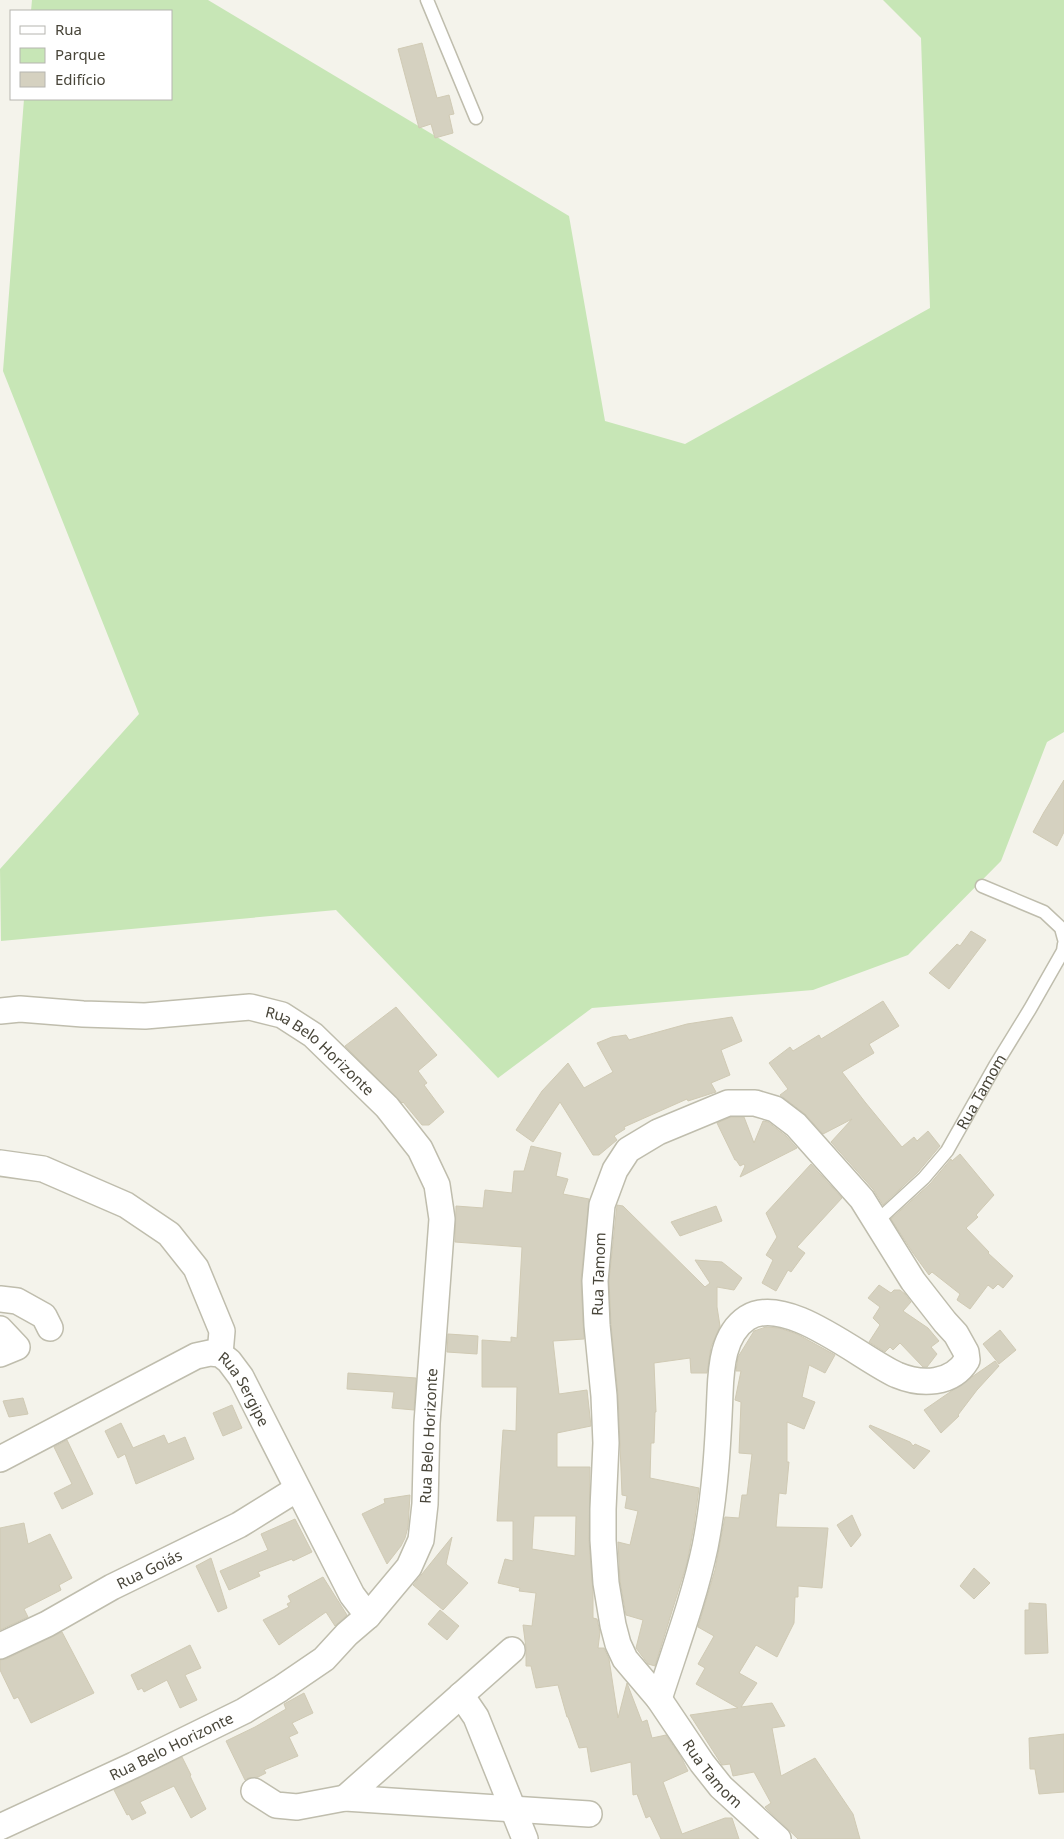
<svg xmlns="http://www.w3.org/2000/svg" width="1064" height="1839" font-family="'Noto Sans',sans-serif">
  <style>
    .green { fill: #c7e6b6 }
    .building { fill: #d5d1c0; stroke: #d0cab4; fill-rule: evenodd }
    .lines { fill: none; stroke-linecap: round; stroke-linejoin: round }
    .service-casing { stroke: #bfbdad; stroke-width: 15 }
    .minor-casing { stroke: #bfbdad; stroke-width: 28 }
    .service { stroke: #fff; stroke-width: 12 }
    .minor { stroke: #fff; stroke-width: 25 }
    .labels { text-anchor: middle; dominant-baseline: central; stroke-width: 4; stroke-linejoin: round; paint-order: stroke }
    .street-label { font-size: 15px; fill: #484539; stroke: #fff }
  </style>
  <rect width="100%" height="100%" fill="#f4f3eb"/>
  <path class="green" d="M32,0H208L569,216L605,421L685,444L930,308L921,38L883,0H1064V732L1047,742L1001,861L908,955L813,990L592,1008L498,1078L336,910L1,941L0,869L139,714L3,371L24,99H171V11H31Z"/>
  <path class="building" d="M422,43L437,98L449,95L454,114L449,115L453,133L435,138L431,124L419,128L398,49Z
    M1064,780V832L1057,846L1033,832L1044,812Z
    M971,931L986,940L949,989L929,973L957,944L960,946Z
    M883,1001L899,1026L869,1044L874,1053L842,1072L865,1102L902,1147L914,1137L917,1141L928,1131L940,1146L918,1172L883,1205L873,1189L831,1142L852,1119L823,1134L805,1114L780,1095L788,1089L769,1063L790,1047L793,1051L819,1035L821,1039Z
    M396,1007L437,1055L418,1071L427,1083L424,1085L444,1112L429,1125H422L403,1102L402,1103L345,1046Z
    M732,1017L742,1041L721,1050L730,1075L711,1083L716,1092L688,1101L687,1099L624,1127L625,1129L614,1136L617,1140L599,1155H593L560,1102L533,1142L516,1130L542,1091L568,1063L584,1088L613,1072L597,1043L612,1037L626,1035L629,1040L687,1024Z
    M731,1117H744L754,1143L763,1121L768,1122L786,1136L797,1148L740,1177L745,1166L744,1164L740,1166L736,1160H735L717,1123Z
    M531,1146L561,1153L556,1176L568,1179L563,1194L589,1199L581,1280L584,1339L553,1341L559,1394L587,1390L591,1426L557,1433V1467H590L589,1540L593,1593V1618L597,1619L600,1632L598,1648H604L609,1659L618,1718L627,1683L642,1722L647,1720L652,1738L666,1735L681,1757L688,1771L663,1782L682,1834L725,1818H732L739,1839H661L650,1816L646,1818L637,1794L633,1795L631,1762L591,1772L587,1747L579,1748L568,1717H567L558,1685L536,1688L531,1666H526V1648L523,1625L532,1626L536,1593L519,1591L520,1588L498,1583L505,1559L513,1561V1521H497L503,1430L516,1431L517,1387H482V1340L511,1342V1337L517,1338L522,1247L455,1242L456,1206L483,1208L485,1190L512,1193L514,1171H524ZM534,1516H576L575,1556L532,1549Z
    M960,1154L994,1195L976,1215L978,1217L966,1228L989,1252L988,1253L1013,1276L1003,1288L998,1284L993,1289L988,1285L970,1309L957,1300L960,1294L932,1272L929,1275L913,1253L891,1219L930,1184L951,1159L952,1161Z
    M811,1164L842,1198L797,1247L805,1253L791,1272L788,1270L776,1291L762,1283L773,1260L766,1255L777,1237L766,1213Z
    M617,1205L623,1206L705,1287L710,1283L695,1260L722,1262L742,1278L734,1290L717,1287V1307L720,1326L711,1347L707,1373H691L690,1358L654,1363L656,1412H655L654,1443H651L650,1478L699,1488L694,1526L687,1563L655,1666L648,1664L636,1648L643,1620L626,1615L620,1581L618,1542L630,1545L638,1511L625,1508L627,1496L622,1495L618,1395L611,1324L609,1281Z
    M716,1206L722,1221L680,1236L671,1222Z
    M879,1285L891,1293L894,1290H900L905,1294L911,1302L903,1311L928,1328L939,1341L931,1347L937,1354L927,1367H923L900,1343L893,1350L890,1347L885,1352L869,1342L880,1325L873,1318L880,1307L868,1298Z
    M766,1327L779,1328L797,1334L835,1355L825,1373L809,1365L802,1397L815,1402L804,1429L787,1422V1462H789L786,1494L779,1493L776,1527L828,1528L822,1588L798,1586V1597H795L794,1623L777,1657L756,1645L739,1673L757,1683L741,1707L772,1703L785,1726L772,1728L781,1776L815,1758L853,1814L860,1839H798L765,1807L771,1803L754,1772L733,1776L730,1764L722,1765L690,1715L738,1708L696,1684L705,1668L698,1664L714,1636L698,1627L715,1570L725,1517L739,1518L742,1495H747L752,1454L739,1453L741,1402L735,1400L741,1371H736L738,1357L754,1331Z
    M1000,1330L1016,1350L999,1364L983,1344Z
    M448,1334L478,1336L477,1354L447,1352Z
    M995,1361L999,1366L977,1390L958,1415L959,1416L941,1433L924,1410Z
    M348,1373L416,1378L414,1410L392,1408L394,1392L347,1389Z
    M23,1398L28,1414L9,1417L3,1401Z
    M232,1405L242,1428L223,1436L213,1413Z
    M121,1423L133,1448L164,1435L168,1444L185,1437L194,1459L136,1484L125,1454L118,1458L105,1431Z
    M870,1425L910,1442L913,1446L915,1444L930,1451L914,1469L869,1427Z
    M67,1440L93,1494L62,1509L54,1493L72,1484L54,1447Z
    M410,1495L408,1527L405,1538L401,1546L387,1564L362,1514L385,1503L384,1499Z
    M852,1515L861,1535L851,1547L837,1525Z
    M295,1519L312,1552L293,1561L292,1559L258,1572L260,1576L229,1590L220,1571L268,1550L261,1534Z
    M24,1523L28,1544L50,1534L72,1578L59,1585L61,1590L24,1609L28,1617L0,1630V1528Z
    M452,1537L446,1564L468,1583L443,1610L413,1585Z
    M211,1558L227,1608L218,1612L196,1566Z
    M974,1568L990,1583L974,1599L960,1586Z
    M323,1577L347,1615L335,1626L326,1612L279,1645L263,1620L289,1607L287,1604L291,1602L288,1596Z
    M1029,1603L1046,1604L1048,1653L1025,1654V1610H1029Z
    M440,1610L459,1626L447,1640L428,1624Z
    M62,1632L94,1693L31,1723L18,1697L14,1699L0,1670V1660L6,1659Z
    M190,1645L201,1668L185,1675L197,1700L180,1708L167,1680L144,1692L142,1688L138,1690L131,1675Z
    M304,1693L313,1713L292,1723L298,1733L289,1737L298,1756L264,1770L266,1773L258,1777L248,1778L245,1780L226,1741L255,1727L286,1709L284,1704Z
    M1064,1734V1792L1039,1794L1035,1769H1030L1029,1738Z
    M182,1757L191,1775L190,1776L206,1809L191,1818L174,1786L140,1802L146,1813L132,1820L129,1814L127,1815L114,1790Z"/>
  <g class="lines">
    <defs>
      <g id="service">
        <path d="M427,0L476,118"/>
        <path d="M982,886L1044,912L1061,928L1064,939"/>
        <path id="s1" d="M876,1222L924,1178L947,1151L995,1066L1030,1009L1063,951L1064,944"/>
      </g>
      <g id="minor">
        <path id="s2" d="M0,1011L20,1009L83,1014L145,1016L250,1007L282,1015L313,1035L387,1107L420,1149L437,1185L442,1219L427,1423L425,1504L421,1540L409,1567L368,1616L347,1634L324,1659L280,1689L244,1711L134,1765L0,1827"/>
        <path d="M728,1103H755L775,1109L796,1125L862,1199L913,1281L945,1322L956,1334L966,1352L967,1360C952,1385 921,1385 897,1375C861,1359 786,1293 747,1318C723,1334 721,1367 720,1393C718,1445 715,1496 705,1547C694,1599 675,1649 659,1699L625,1659L618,1644L613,1625L606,1583L603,1540V1509L606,1443L604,1396L597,1325L595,1281L602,1205L615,1170L628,1150L658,1132Z"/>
        <path d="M0,1163L43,1169L126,1205L169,1234L196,1268L222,1331L220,1354"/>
        <path d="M0,1299L17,1301L44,1316L50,1328"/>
        <path d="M0,1329L17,1347L0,1354"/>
        <path id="s3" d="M0,1459L196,1356L210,1353L220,1354L229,1361L241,1377L352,1595L368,1616"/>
        <path id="s4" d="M0,1646L47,1624L112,1587L239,1525L297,1489"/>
        <path d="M512,1650L345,1798L589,1814"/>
        <path d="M461,1695L476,1717L525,1839"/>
        <path id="s5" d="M659,1699L702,1763L721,1787L778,1839"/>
        <path d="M254,1791L276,1805L297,1807L345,1798"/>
      </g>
    </defs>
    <use href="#service" class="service-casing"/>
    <use href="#minor" class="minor-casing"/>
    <use href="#service" class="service"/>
    <use href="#minor" class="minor"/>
  </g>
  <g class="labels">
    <g class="street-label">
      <text stroke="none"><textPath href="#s2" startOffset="335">Rua Belo Horizonte</textPath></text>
      <text stroke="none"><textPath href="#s1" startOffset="169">Rua Tamom</textPath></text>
      <text transform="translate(598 1274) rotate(-88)">Rua Tamom</text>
      <text stroke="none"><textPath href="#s3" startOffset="289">Rua Sergipe</textPath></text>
      <text transform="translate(428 1436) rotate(-87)">Rua Belo Horizonte</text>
      <text stroke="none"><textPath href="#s4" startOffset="168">Rua Goiás</textPath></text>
      <text transform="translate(171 1746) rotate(-26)">Rua Belo Horizonte</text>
      <text stroke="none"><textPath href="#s5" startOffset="92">Rua Tamom</textPath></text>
    </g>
  </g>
  <rect x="10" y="10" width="162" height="90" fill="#ffffff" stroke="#b6b5b0"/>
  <rect x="20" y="26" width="25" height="8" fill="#ffffff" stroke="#b6b5b0"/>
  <text x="55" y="35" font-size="15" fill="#484539">Rua</text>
  <rect x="20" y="48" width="25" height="15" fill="#c7e6b6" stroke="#b6b5b0"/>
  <text x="55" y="60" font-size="15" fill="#484539">Parque</text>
  <rect x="20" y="72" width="25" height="15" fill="#d5d1c0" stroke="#b6b5b0"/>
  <text x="55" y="85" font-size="15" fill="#484539">Edifício</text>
</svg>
